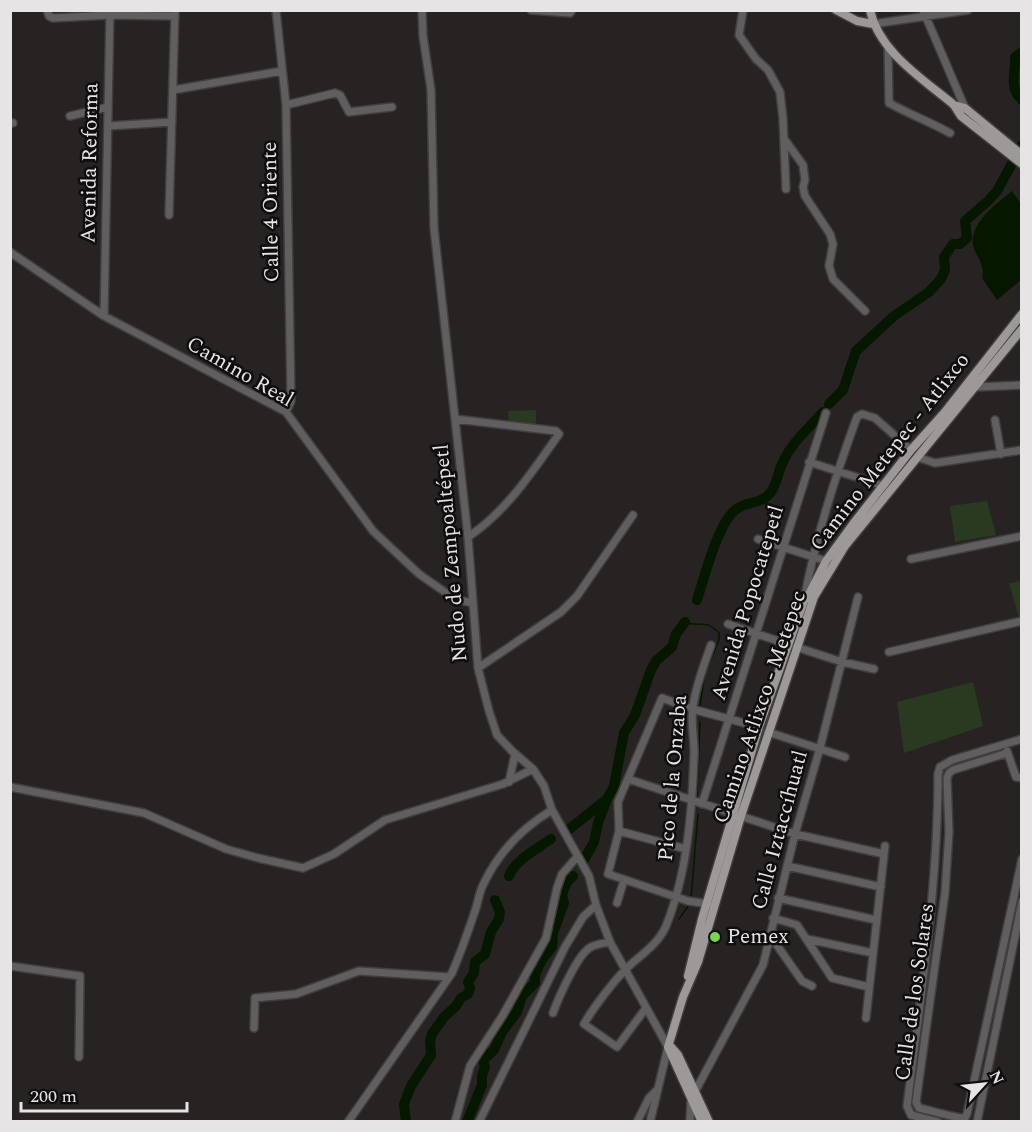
<svg xmlns="http://www.w3.org/2000/svg" width="1032" height="1132" font-family="Spectral,serif">
  <style>
    .green { fill: #293a21 }
    .water { fill: #061700 }
    .lines { fill: none; stroke-linecap: round; stroke-linejoin: round }
    .stream { stroke: #061700; stroke-width: 1.5 }
    .river { stroke: #061700; stroke-width: 10 }
    .minor-casing { stroke: #423e3e; stroke-width: 10 }
    .major-casing { stroke: #423e3e; stroke-width: 11 }
    .minor { stroke: #605e5f; stroke-width: 7 }
    .major { stroke: #9d9999; stroke-width: 8 }
    .poi-dot { fill: #7dd154; stroke: #0f0d0d; stroke-width: 2 }
    .labels { text-anchor: middle; dominant-baseline: central; stroke-width: 5; stroke-linejoin: round; paint-order: stroke }
    .street-label { font-size: 21px; fill: #e7e4e5; stroke: #0f0d0d }
    .poi-label { font-size: 21px; fill: #e7e4e5; stroke: #0f0d0d; text-anchor: start }
  </style>
  <rect width="100%" height="100%" fill="#272323"/>
  <path class="green" d="M536,410V424L509,425L508,411Z
    M987,501L996,535L955,542L950,506Z
    M1021,581V617L1019,618L1009,583Z
    M973,682L983,726L904,753L897,702Z"/>
  <path class="water" d="M1012,191L1021,204V280L997,300L982,278C985,268 979,260 975,251C964,227 996,204 1012,191Z"/>
  <g class="lines">
    <path class="stream" d="M685,622C701,629 703,617 719,633V640L705,673L700,706
      M697,796L700,722
      M691,899L698,814
      M679,919L689,905"/>
    <path class="river" d="M1022,52L1015,57C1016,73 1008,87 1022,100
      M829,404L843,390L856,351L894,316L929,292L941,279L945,270L944,257L953,244H960L967,238L965,221L988,201L997,191L1022,145
      M697,600C704,579 719,518 738,508C749,501 762,504 771,492C777,484 778,471 783,462C792,442 809,428 823,412
      M567,831L607,799L614,786L624,733L635,715L651,670L656,661L672,647L676,634L685,622
      M584,860L594,842L598,823L607,799
      M509,876C514,861 538,848 551,839
      M406,1122L404,1104L411,1086L431,1055L430,1041L432,1034L444,1017L456,1006L461,998L468,994L470,988L468,982L474,973L475,962L485,954L491,932L499,919L500,912L495,900
      M467,1122L482,1085V1076L485,1067L483,1060L494,1050L502,1032L517,1012L522,996L535,983V975L541,961L552,947L553,933L564,903L562,894L567,882L573,876"/>
    <defs>
      <path id="minor" d="M47,10L49,16L53,18L110,15L175,16
        M276,10L286,105L291,401L286,412
        M422,10L423,36L431,90L434,228L468,537L478,668L489,711L497,735L512,751L533,769L544,786L552,810L589,876L596,905L610,942L668,1047L650,1122
        M531,10L570,13L572,10
        M743,10L739,35L756,59L768,70L780,92L783,119L786,189
        M923,10L965,108L963,110
        M873,24L968,10
        M888,48L889,103C909,114 930,122 950,133
        M173,90L282,71
        M286,105L335,93L340,95L349,112L392,107
        M70,116L108,107
        M10,123H13
        M108,126L172,122
        M785,140L803,165L805,180L803,187L805,196L830,234L833,244L829,266L833,279L865,311
        M169,215L175,10
        M10,252L104,316L286,412L373,531L419,574L455,599L472,603
        M104,316L110,10
        M976,387L1022,385
        M455,419L556,431L559,434C532,472 507,511 468,537
        M995,420L1001,454
        M917,457L935,463L1022,450
        M809,462L884,486
        M758,539L826,561
        M911,559L1022,536
        M804,601C815,538 835,477 857,417L862,414L875,418L911,450
        M728,624L787,644
        M796,647L842,662L874,669
        M889,652L1022,621
        M478,668L561,612L577,596L633,515
        M768,732L845,757
        M1007,751L1016,777L1022,778
        M1007,753L953,770L949,773L947,778L949,832L945,893L916,1102L919,1108C929,1110 959,1119 965,1118L967,1114L1022,859
        M628,779L795,834L884,854
        M509,782L515,754
        M10,787L144,813L226,849L258,858L303,868L334,854L385,820L503,784L533,769
        M702,804L826,413
        M619,831L686,849
        M787,866L881,887
        M778,898L876,920
        M617,903L624,880
        M709,904L688,901L608,874L619,831L618,802L662,698L692,709L759,727
        M773,918L797,925L832,978L869,987
        M769,934L802,981L812,986
        M807,939L873,953
        M10,966L80,976L79,1057
        M646,1008L617,1047L584,1024C593,1008 613,982 626,969C639,956 658,945 666,926C687,874 692,813 694,756C695,740 690,722 693,706C696,685 704,665 711,645
        M553,1013C558,999 578,953 591,947C596,944 604,943 610,942
        M866,1018L885,846
        M254,1028L255,998L296,994L359,971L449,977
        M348,1122L452,973C461,952 468,932 475,911C478,903 479,893 483,885C498,853 522,828 552,810
        M455,1122L470,1066L503,1015L546,938L557,888L562,874L577,857
        M479,1122L565,947L583,917L596,905
        M637,1122L649,1098L656,1091
        M690,1122L691,1099L763,965L795,834L820,748L858,597
        M938,1122L911,1115L907,1106C921,995 938,885 938,774L940,767L952,760L1022,739
        M977,1122L1022,902"/>
      <path id="major" d="M836,10L857,21L873,24
        M870,10C879,52 923,79 954,105L961,116L1022,164
        M954,105L965,108L1022,155
        M688,976L702,919L759,727L804,601L807,598L826,561L853,524L911,450L945,412L1022,314
        M671,1047L678,1055L709,1122
        M702,1122L668,1047L683,997L698,962L741,816L814,597L845,546L1022,329"/>
    </defs>
    <use href="#minor" class="minor-casing"/>
    <use href="#major" class="major-casing"/>
    <use href="#minor" class="minor"/>
    <use href="#major" class="major"/>
  </g>
  <circle class="poi-dot" cx="715" cy="937" r="6"/>
  <g class="labels">
    <g class="street-label">
      <text transform="translate(90 163) rotate(-89)">Avenida Reforma</text>
      <text transform="translate(271 212) rotate(-91)">Calle 4 Oriente</text>
      <text transform="translate(240 372) rotate(30)">Camino Real</text>
      <text transform="translate(890 452) rotate(-52)">Camino Metepec - Atlixco</text>
      <text transform="translate(451 553) rotate(-95)">Nudo de Zempoaltépetl</text>
      <text transform="translate(748 603) rotate(-73)">Avenida Popocatepetl</text>
      <text transform="translate(760 707) rotate(-71)">Camino Atlixco - Metepec</text>
      <text transform="translate(673 778) rotate(-85)">Pico de la Onzaba</text>
      <text transform="translate(780 830) rotate(-75)">Calle Iztaccíhuatl</text>
      <text transform="translate(915 992) rotate(-82)">Calle de los Solares</text>
    </g>
    <g class="poi-label">
      <text x="727" y="937">Pemex</text>
    </g>
  </g>
  <rect width="1032" height="1132" fill="none" stroke="#e7e4e5" stroke-width="24"/>
  <g transform="translate(984 1084) rotate(63)" stroke="#0f0d0d" stroke-width="4.5" paint-order="stroke">
  <path d="M0-4.5L10 22L0 15L-10 22Z" fill="#e7e4e5"/>
  <text y="-9" font-size="16" font-weight="bold" text-anchor="middle" fill="#e7e4e5">N</text>
  </g>
  <path d="M21 1102v9h166v-9" fill="none" stroke="#e7e4e5" stroke-width="3"/>
  <text x="30" y="1102" font-size="18" fill="#e7e4e5" stroke="#0f0d0d" stroke-width="4.5" paint-order="stroke">200 m</text>
</svg>
